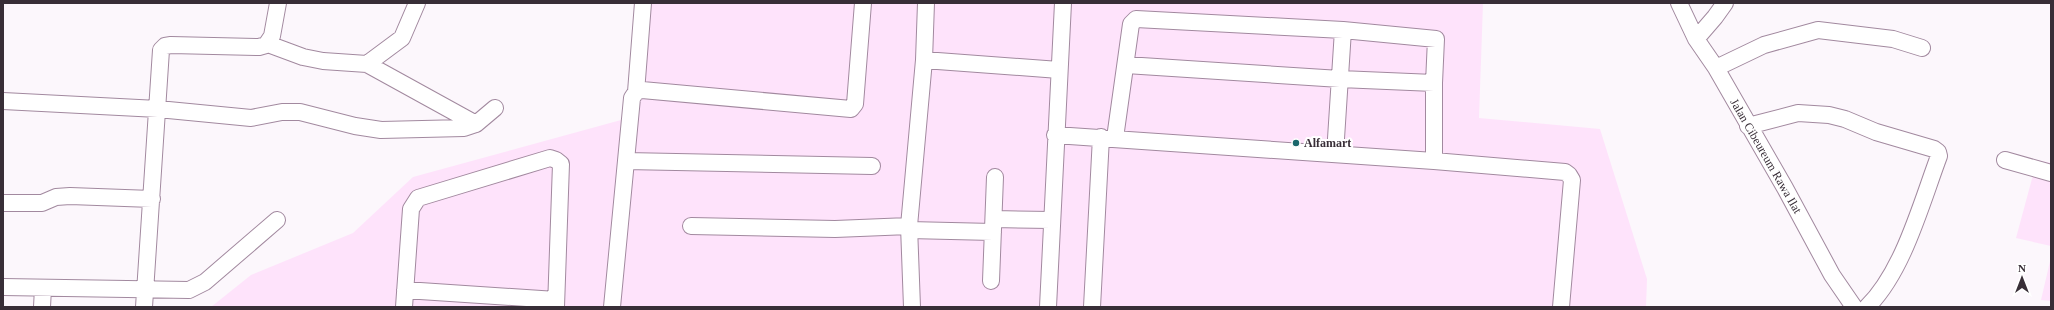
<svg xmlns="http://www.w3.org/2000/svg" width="2054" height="310" font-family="'Times New Roman',serif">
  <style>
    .built { fill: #fee3fb }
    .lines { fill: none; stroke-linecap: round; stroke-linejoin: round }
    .minor-casing { stroke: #a2899f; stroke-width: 18 }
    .minor { stroke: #fff; stroke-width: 16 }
    .poi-dot { fill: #1a676c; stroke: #fff; stroke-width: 1.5 }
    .labels { text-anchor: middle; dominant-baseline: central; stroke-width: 4; stroke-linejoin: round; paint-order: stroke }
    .poi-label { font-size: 12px; font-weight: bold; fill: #382e37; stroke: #fff; text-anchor: start }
    .street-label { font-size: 12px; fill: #382e37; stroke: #fff }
  </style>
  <rect width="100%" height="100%" fill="#fcf7fc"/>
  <path class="built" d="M643,3H1483L1479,118L1600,129L1647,279L1646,307H211L251,275L353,233L413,177L632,117Z
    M2037,160L2051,163V246L2016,238Z
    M2051,257V301L2041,300Z"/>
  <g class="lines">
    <defs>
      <path id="minor" d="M1679,3L1696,39L1716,68L1785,188L1832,275L1854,307
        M1696,39L1715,17L1725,3
        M268,44L303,57L323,61L367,64L476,124
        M924,60L1059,70
        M367,64L402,38L417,3
        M1126,65L1340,79L1434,83
        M1716,68L1764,45L1818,30L1893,39L1922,48
        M636,92L643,3
        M3,101L158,109L251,118L282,112H300L355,126L381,130L464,128L476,124L495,108
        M1748,126L1798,113L1829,115L1845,119L1876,132L1934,149L1938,152L1939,156C1921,204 1903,272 1867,307
        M1055,135L1434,161L1565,172L1569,175L1572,180L1561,307
        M1115,138L1131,24L1136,19L1343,30L1436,39L1434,83V161
        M1335,154L1343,30
        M2005,160L2051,173
        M626,161L872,166
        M3,203H42L56,197L70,196L152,199
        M994,219L1051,220
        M691,226L835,229L909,226
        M909,230L993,232
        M991,281L995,177
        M3,287L189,290L205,282L277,220
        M405,290L556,300
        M42,307L43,288
        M144,307L161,50L165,46L171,45L259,47L266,45L272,36L278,3
        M404,307L411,209L418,198L550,158L556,160L561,164L556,307
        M612,307L632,98L636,92L642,90L851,109L855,104L863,3
        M912,307L909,226L924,60L926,3
        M1048,307L1063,3
        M1092,307L1101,137"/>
    </defs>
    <use href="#minor" class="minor-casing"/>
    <use href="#minor" class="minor"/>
  </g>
  <circle class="poi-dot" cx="1296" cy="143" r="4"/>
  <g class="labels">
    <g class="poi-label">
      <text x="1304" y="143">Alfamart</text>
    </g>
    <g class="street-label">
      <text transform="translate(1766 156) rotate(60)">Jalan Cibeureum Rawa Ilat</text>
    </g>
  </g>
  <rect width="2054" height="310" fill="none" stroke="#382e37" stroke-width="8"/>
  <g transform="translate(2022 278)" stroke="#ffffff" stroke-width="3" paint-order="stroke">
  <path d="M0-3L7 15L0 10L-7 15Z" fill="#382e37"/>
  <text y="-6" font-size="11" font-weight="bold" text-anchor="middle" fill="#382e37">N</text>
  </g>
</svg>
